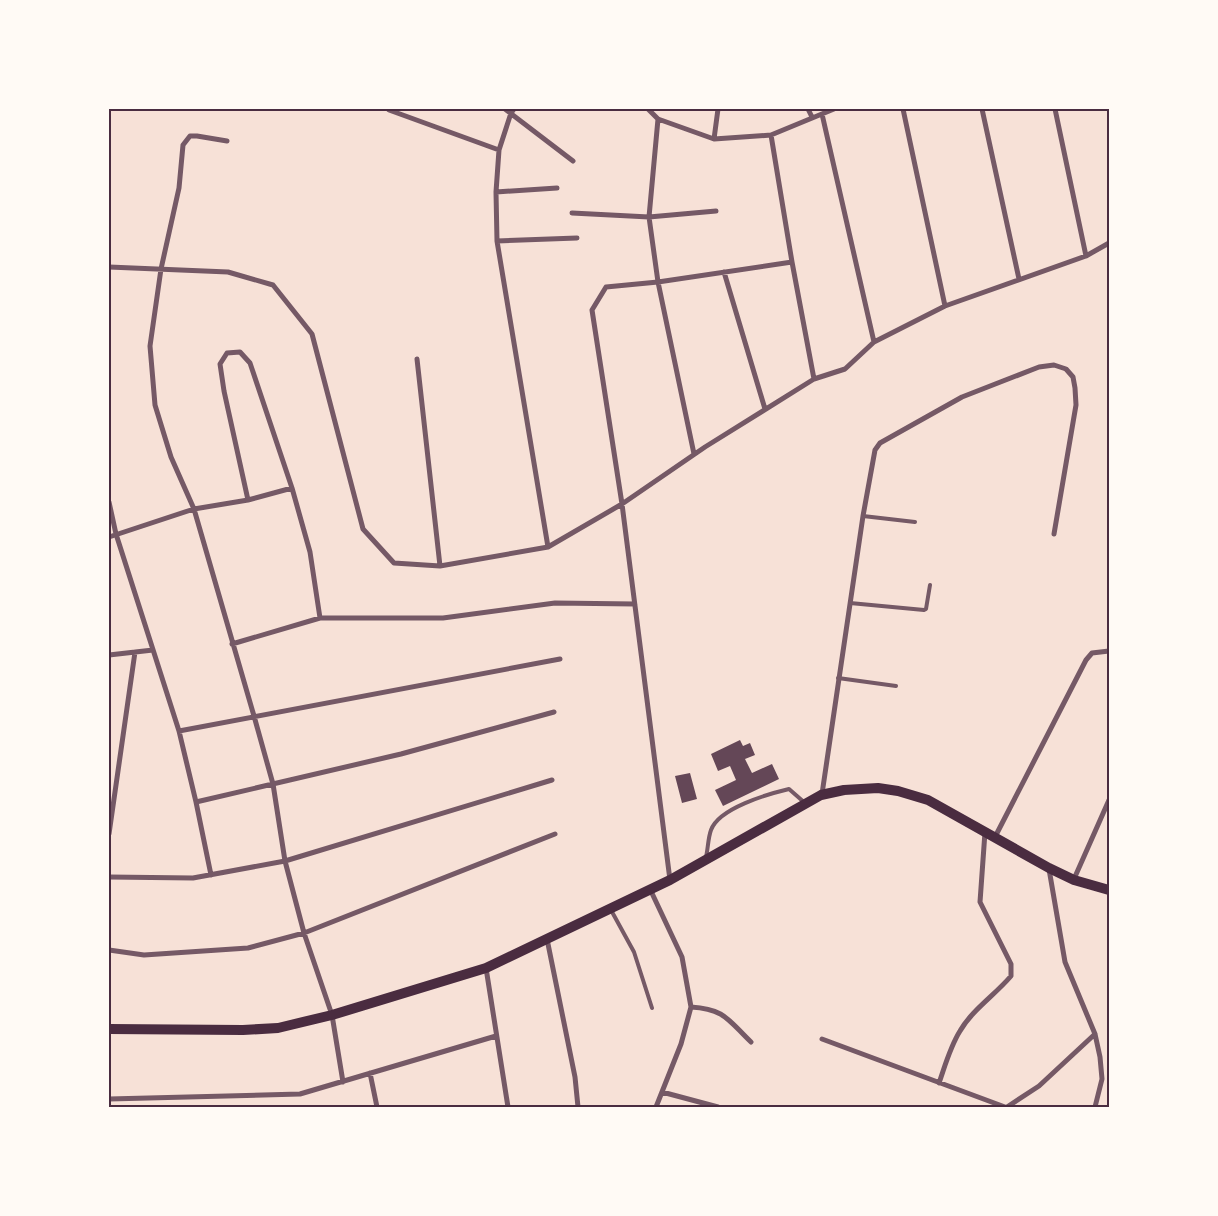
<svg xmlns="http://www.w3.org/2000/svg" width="1218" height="1216" font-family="'Roboto Condensed',sans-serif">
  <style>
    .building { fill: #644757 }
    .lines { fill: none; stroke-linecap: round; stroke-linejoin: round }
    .service { stroke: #755966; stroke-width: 4 }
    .minor { stroke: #755966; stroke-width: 5 }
    .secondary { stroke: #4a2c40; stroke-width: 10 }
    .neatline { fill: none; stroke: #4a2c40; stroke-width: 2 }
  </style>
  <rect width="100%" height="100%" fill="#f7e1d7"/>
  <path class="building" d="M740,740L743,746L750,743L755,755L745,759L752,773L772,764L779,779L723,806L715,790L736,780L730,766L718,771L711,754Z
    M690,773L697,799L682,803L675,776Z"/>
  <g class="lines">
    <path class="service" d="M863,516L915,522
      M850,603L924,610L926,609L930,585
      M838,678L896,686
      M706,857C708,849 708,838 711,830C719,808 768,794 789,789L805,803
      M611,910L634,952L652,1008"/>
    <path class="minor" d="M505,109L573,161
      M514,109L511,113L499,150L496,192L497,241L548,547
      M648,109L658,119L714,139L771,135L834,109
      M808,109L812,117
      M903,109L945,306
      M982,109L1019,279
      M1055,109L1086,256
      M389,110L499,150
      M822,114L874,342
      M658,119L649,217L658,282L694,454
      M771,135L792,262L814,379
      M714,139L718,109
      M227,141L197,136H190L183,145L179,188L161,269L150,346L155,405L171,457L194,509L254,716L273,784L285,861L304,933L332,1015L343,1082
      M496,192L557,188
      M572,213L649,217L716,211
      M497,241L577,238
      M109,267L228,272L273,285L312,334L363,529L394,563L440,566L548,547L622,504L705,447L814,379L845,369L874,342L945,306L1086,256L1109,243
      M724,272L765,409
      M417,359L440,566
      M248,500L224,391L220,364L227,353L240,352L250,363L292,488L310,552L320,618
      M109,502L116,534L179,731L196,802L211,875
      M109,537L194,509L248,500L292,488
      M232,644L320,618H443L555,603L635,604
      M109,655L153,650
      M179,731L560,659
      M822,794L863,516L875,450L880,443L962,397L1039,367L1054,365L1066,369L1073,377L1075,388L1076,405L1054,534
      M196,802L401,754L554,712
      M109,834L135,652
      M995,837L1086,660L1092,653L1109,651
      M1049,869L1065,962L1095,1034L1100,1057L1102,1079L1095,1107
      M109,877L193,878L285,861L552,780
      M1074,879L1109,800
      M670,880L622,504L592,310L606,287L658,282L792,262
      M650,889L682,957L691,1007L681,1044L656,1107
      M547,939L575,1077L578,1107
      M109,950L144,955L248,948L304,933L555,834
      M486,968L508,1107
      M691,1007C725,1009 728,1020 751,1042
      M822,1039L1005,1107
      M370,1073L377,1107
      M939,1083C945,1066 950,1047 960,1031C972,1010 995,995 1011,976V964L980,902L985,832
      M662,1092L718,1107
      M109,1099L300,1094L496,1036
      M1007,1107L1039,1086L1095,1034"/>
    <path class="secondary" d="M109,1029L243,1030L278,1028L332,1015L486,968L670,880L821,795L844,790L878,788L898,791L928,800L1049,868L1074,880L1109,890"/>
  </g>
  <rect width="1218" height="1216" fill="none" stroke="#fffaf5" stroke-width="220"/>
  <rect x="110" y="110" width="998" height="996" class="neatline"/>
</svg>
